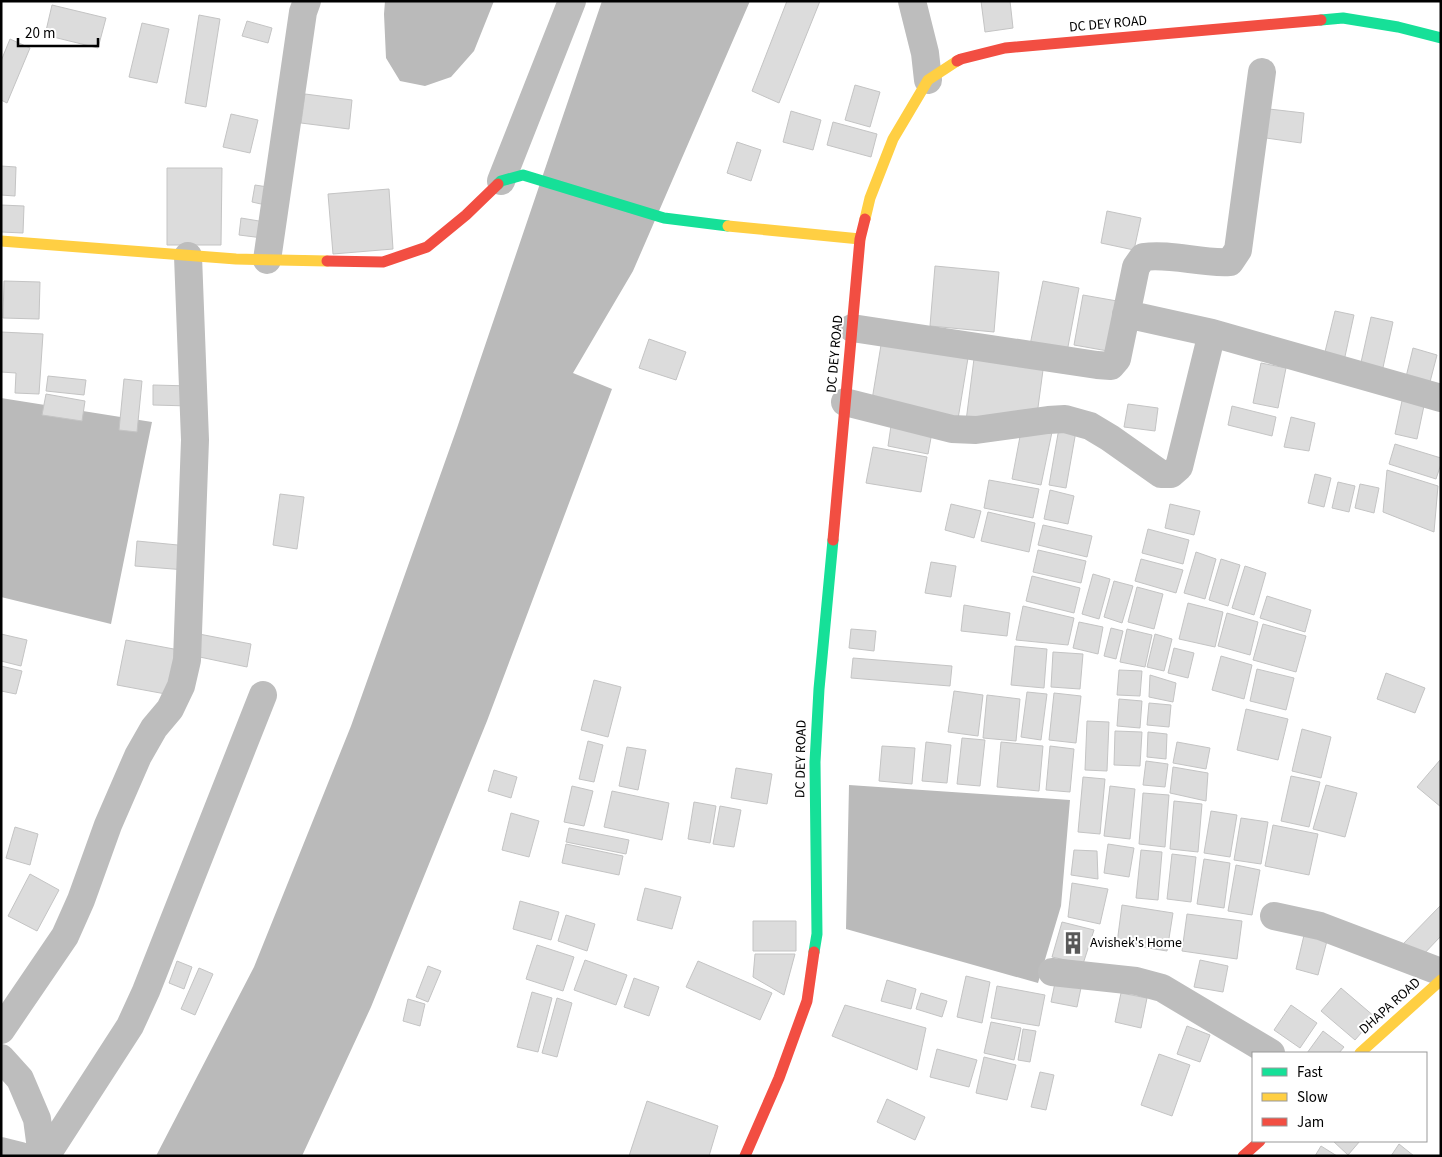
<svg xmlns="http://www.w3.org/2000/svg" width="1442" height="1157" font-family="'Source Sans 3',sans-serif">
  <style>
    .water { fill: #bababa }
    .building { fill: #dcdcdc; stroke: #c4c4c4 }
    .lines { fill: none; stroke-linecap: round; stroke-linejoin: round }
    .street { stroke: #bdbdbd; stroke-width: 28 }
    .fast { stroke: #16e098; stroke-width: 11 }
    .slow { stroke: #ffcf43; stroke-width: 11 }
    .jam { stroke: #f24e42; stroke-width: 11 }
    .labels { text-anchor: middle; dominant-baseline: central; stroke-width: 4; stroke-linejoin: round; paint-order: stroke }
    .street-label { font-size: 14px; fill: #000; stroke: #fff }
    .poi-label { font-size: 14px; fill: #000; stroke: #fff; text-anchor: start }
  </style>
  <rect width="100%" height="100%" fill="#fff"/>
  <path class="water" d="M385,1H494L474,51L451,77L425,86L400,81L386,58L384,14Z
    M602,1H750L633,271L573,373L612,389L487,721L371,1007L302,1156H156L254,967L351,726L457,428Z
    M1,398L152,422L111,624L1,597Z
    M849,785L1070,800L1061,906L1038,983L846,929Z"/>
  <path class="building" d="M787,1H820L779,103L752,91Z
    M981,1H1010L1013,28L985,32Z
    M52,5L106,18L98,48L45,35Z
    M199,15L220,19L206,107L185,103Z
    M247,21L272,28L268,43L242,36Z
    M142,23L169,29L157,83L129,77Z
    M10,39L30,48L7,103L1,100V61Z
    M855,85L880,92L870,127L845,120Z
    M305,94L352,100L349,129L301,123Z
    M1269,109L1304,113L1301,143L1266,138Z
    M791,111L821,120L813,150L783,142Z
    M231,114L258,120L250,153L223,147Z
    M833,122L877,134L871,157L827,145Z
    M737,142L761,150L751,181L727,173Z
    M1,166L16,167L15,196L1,195Z
    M167,168H222L221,245H167Z
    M255,185L274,188L270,206L252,202Z
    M389,189L393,249L333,254L328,194Z
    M1,205L24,206L23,233L1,232Z
    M1107,211L1141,218L1134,250L1101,243Z
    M241,218L265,222L263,238L239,235Z
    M935,266L999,272L994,332L930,326Z
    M4,281L40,282L39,319L3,318Z
    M1043,281L1079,288L1067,352L1030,345Z
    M1083,295L1117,301L1108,351L1074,345Z
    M1335,311L1354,315L1344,361L1324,356Z
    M1371,317L1393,322L1382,372L1360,367Z
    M1,332L43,334L39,394L15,393L16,373L1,372Z
    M649,339L686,352L676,380L639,368Z
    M881,345L968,358L958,419L871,406Z
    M1413,348L1437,355L1430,382L1406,377Z
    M975,351L1043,370L1037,415L966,421Z
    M1261,363L1286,368L1278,408L1253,403Z
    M48,376L86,380L84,395L46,391Z
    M124,379L142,381L137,432L119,430Z
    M153,385L191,386L190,406L153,405Z
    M46,394L85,401L82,421L42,415Z
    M1403,396L1425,401L1417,439L1395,434Z
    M1128,404L1158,408L1155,431L1124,427Z
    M1232,406L1276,417L1272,436L1228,425Z
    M1291,417L1315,423L1309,451L1284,447Z
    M892,419L933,427L928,454L888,446Z
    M1022,426L1052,432L1041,485L1012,479Z
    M1059,428L1076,431L1066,488L1049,485Z
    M1395,444L1441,458V464L1436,479L1389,464Z
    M873,447L927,457L921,492L866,483Z
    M1387,470L1438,486L1434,532L1383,512Z
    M1315,474L1331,478L1324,507L1308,503Z
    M989,480L1039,489L1033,518L984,508Z
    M1338,482L1355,486L1349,512L1332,508Z
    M1360,484L1379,488L1374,513L1355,508Z
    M1050,490L1074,496L1068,524L1044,519Z
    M280,494L304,497L297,549L273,545Z
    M951,504L981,511L974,538L945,530Z
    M1170,504L1200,511L1194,535L1165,528Z
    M988,512L1035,523L1029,552L981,541Z
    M1043,525L1092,536L1087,557L1038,545Z
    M1148,529L1189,540L1183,564L1142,553Z
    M137,541L188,546L186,570L135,566Z
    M1038,550L1086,561L1081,583L1033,572Z
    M1196,552L1216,559L1205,599L1184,593Z
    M1141,559L1183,570L1176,593L1135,581Z
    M1221,559L1240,565L1228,606L1209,600Z
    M931,562L956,566L951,597L925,593Z
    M1245,566L1266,573L1254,615L1232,608Z
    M1093,574L1110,579L1099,619L1082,614Z
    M1032,576L1080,588L1074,613L1026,601Z
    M1114,581L1133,586L1122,623L1104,617Z
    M1137,587L1163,594L1154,629L1128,622Z
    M1267,596L1311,610L1305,632L1260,618Z
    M1188,603L1223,612L1215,647L1179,639Z
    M964,605L1010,613L1007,636L961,631Z
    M1023,606L1074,618L1068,645L1016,640Z
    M1227,613L1258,622L1250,655L1218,646Z
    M1079,622L1103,627L1098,654L1073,648Z
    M1263,624L1306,636L1296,672L1253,660Z
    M1111,628L1123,631L1116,659L1104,656Z
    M851,629L876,631L874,651L849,648Z
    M1127,629L1152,635L1145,667L1120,662Z
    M1,634L27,640L21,666L1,661Z
    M199,634L251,644L247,667L195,656Z
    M1155,634L1172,639L1164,671L1147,667Z
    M126,640L179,650L171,695L117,685Z
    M1015,646L1047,649L1044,688L1011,685Z
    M1174,648L1194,653L1188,678L1168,673Z
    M1053,652L1083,654L1080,689L1051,687Z
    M1221,656L1252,665L1244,699L1212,690Z
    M853,658L952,666L950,686L851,678Z
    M1,666L22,671L16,694L1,691Z
    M1257,669L1294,678L1286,710L1250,701Z
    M1119,670L1142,671L1140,696L1117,695Z
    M1386,673L1425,688L1415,713L1377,699Z
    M1150,675L1176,683L1173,702L1149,697Z
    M594,680L621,687L608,737L581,730Z
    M954,691L983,695L978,736L948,732Z
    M1027,692L1047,694L1041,740L1021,737Z
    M1054,693L1081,696L1076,743L1049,740Z
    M987,695L1020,699L1016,741L983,738Z
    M1119,699L1142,701L1140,728L1117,726Z
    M1149,703L1171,705L1169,727L1147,725Z
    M1246,709L1288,719L1278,760L1237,750Z
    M1087,721L1109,722L1107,771L1085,770Z
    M1302,729L1331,737L1321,778L1292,771Z
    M1115,731L1142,732L1140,766L1114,765Z
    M1148,732L1167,734L1166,759L1147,757Z
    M962,738L985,740L980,786L957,784Z
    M588,741L603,745L594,782L579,779Z
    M926,742L951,745L947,783L922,781Z
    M1001,742L1043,746L1039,791L997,787Z
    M1177,742L1210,748L1206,769L1173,763Z
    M882,746L915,748L912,784L879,781Z
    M1050,746L1074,749L1070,792L1046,790Z
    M627,747L646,750L638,790L619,786Z
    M1440,760H1441V807L1417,787Z
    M1146,761L1168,764L1165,787L1143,785Z
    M1173,767L1208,773L1206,801L1170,793Z
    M736,768L772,774L767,804L731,798Z
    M494,770L517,777L511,798L488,791Z
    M1291,776L1320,782L1309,827L1281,821Z
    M1083,777L1105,779L1100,834L1078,832Z
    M1326,785L1357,793L1345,837L1313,829Z
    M572,786L593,791L584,826L564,822Z
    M1110,786L1135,789L1130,839L1104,836Z
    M612,791L669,803L662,840L604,827Z
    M1143,793L1169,795L1165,847L1139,844Z
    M1174,801L1202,804L1198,852L1170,849Z
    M694,802L716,806L710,843L688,839Z
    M720,806L741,810L734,847L713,844Z
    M1211,811L1237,815L1230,857L1204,853Z
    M511,813L539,821L529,857L502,850Z
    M1241,818L1268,822L1261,864L1234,860Z
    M1273,825L1318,834L1309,875L1265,866Z
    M15,827L38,834L30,865L6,858Z
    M569,828L629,840L626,854L566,842Z
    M566,844L623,856L619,875L562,863Z
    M1108,844L1134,848L1129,877L1104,873Z
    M1074,850L1097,851L1098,879L1071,875Z
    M1141,850L1162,852L1158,900L1136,898Z
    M1172,854L1196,857L1191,902L1167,899Z
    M1204,859L1230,863L1224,908L1197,904Z
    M1236,865L1260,870L1252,915L1228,911Z
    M30,874L59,890L37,931L8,916Z
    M1072,883L1108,889L1100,924L1068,917Z
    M645,888L681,897L672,929L637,920Z
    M520,901L559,912L551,940L513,929Z
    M1122,905L1173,913L1167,951L1117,943Z
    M1441,905V936L1419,959L1403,944Z
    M1187,914L1242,921L1237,959L1182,951Z
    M566,915L595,924L587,951L558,941Z
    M753,921H796V951H753Z
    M1062,922L1094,930L1083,964L1052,957Z
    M1305,931L1328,937L1318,975L1296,969Z
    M537,945L574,957L563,991L526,979Z
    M755,954H795L784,995L753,977Z
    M585,960L627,975L616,1005L574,990Z
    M1200,960L1228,966L1223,992L1194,987Z
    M177,961L192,967L184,989L169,983Z
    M698,961L772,993L760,1020L686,987Z
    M428,966L441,971L428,1002L416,997Z
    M199,968L213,974L195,1015L181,1009Z
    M966,976L990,982L982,1023L957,1017Z
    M634,978L659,987L649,1016L624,1007Z
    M1056,978L1082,983L1077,1007L1051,1002Z
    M887,980L916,989L911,1009L881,1001Z
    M997,986L1045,995L1039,1026L991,1018Z
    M1341,988L1375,1017L1355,1040L1321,1011Z
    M532,992L552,998L538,1052L517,1047Z
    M921,993L947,1001L942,1017L916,1009Z
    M1121,993L1147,998L1141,1028L1115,1022Z
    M557,998L572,1003L557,1057L542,1053Z
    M408,999L425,1004L420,1026L403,1021Z
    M845,1005L926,1028L917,1070L832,1036Z
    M1291,1005L1317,1023L1300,1048L1274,1030Z
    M991,1022L1021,1028L1014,1060L984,1053Z
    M1187,1026L1210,1035L1200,1062L1177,1054Z
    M1023,1029L1036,1031L1030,1062L1018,1060Z
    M1323,1031L1344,1047L1339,1053H1307Z
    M937,1049L977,1060L969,1087L930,1077Z
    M1159,1054L1190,1065L1172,1116L1141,1105Z
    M984,1057L1016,1065L1007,1100L976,1093Z
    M1040,1072L1054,1075L1046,1110L1031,1107Z
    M887,1099L925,1117L915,1140L877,1122Z
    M647,1101L718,1126L709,1156H629Z
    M1333,1141H1360L1348,1155Z
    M1399,1144L1414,1156H1391Z
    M1321,1146L1337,1156H1315Z"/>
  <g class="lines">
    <path class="street" d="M912,1L925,53L928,80
      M501,181L572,1
      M267,260L303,12L307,1
      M1126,314L1212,333L1441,398
      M852,328L1097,365L1111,366L1117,359L1136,267L1143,257C1172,253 1201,264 1230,262L1238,250L1262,72
      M845,402L952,429L976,430L1048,420L1065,419L1090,426L1110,438L1161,474H1171L1179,467L1212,333
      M1274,916L1320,926L1441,972
      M1052,972L1136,981L1162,988L1271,1053
      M1,1030L65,936L81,900L108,825L138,756L154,728L170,709L181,686L187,660L195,440L188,256
      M1,1058L20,1079L37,1119L42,1156
      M1,1151L21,1156
      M46,1156L130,1026L146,991L263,695"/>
    <path class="fast" d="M1321,20L1343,18L1398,27L1441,38
      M498,184L501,181L523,175L664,218L728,226
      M814,952L817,934L815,762L819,689L833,540"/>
    <path class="slow" d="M865,219L870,198L893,139L928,80L957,61
      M728,226L860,239
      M1,241L236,259L327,261
      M1360,1053L1441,980"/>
    <path class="jam" d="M957,61L961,59L1005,48L1321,20
      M327,261L383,262L427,247L466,215L498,184
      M833,540L860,239L865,219
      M745,1156L779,1078L807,1001L814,952
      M1243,1156L1260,1141"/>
  </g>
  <defs>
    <symbol id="building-bare" viewBox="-9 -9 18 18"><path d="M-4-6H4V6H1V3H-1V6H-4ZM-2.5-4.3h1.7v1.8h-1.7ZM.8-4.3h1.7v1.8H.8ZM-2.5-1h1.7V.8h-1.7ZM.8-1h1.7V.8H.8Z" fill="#595959" stroke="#fff" stroke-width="2.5" paint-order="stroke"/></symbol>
  </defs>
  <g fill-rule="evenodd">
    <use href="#building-bare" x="1057" y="927" width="32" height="32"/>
  </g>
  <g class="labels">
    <g class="street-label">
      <text transform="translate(1108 24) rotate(-5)">DC DEY ROAD</text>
      <text transform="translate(835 354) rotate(-85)">DC DEY ROAD</text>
      <text transform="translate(801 759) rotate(-89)">DC DEY ROAD</text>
      <text transform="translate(1390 1006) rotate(-42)">DHAPA ROAD</text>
    </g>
    <g class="poi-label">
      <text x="1090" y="943">Avishek's Home</text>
    </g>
  </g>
  <rect width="1442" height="1157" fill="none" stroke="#000000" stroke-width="5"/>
  <rect x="1252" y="1052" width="175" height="90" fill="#ffffff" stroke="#999999"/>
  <rect x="1262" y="1068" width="25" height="8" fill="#16e098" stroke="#999999"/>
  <text x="1297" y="1077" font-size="15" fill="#000000">Fast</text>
  <rect x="1262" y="1093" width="25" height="8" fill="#ffcf43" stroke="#999999"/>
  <text x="1297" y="1102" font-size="15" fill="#000000">Slow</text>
  <rect x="1262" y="1118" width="25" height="8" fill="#f24e42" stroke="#999999"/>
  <text x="1297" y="1127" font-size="15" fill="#000000">Jam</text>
  <path d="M18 38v8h80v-8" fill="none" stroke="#000000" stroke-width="2.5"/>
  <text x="25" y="38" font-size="15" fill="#000000" stroke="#ffffff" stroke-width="4" paint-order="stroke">20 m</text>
</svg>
